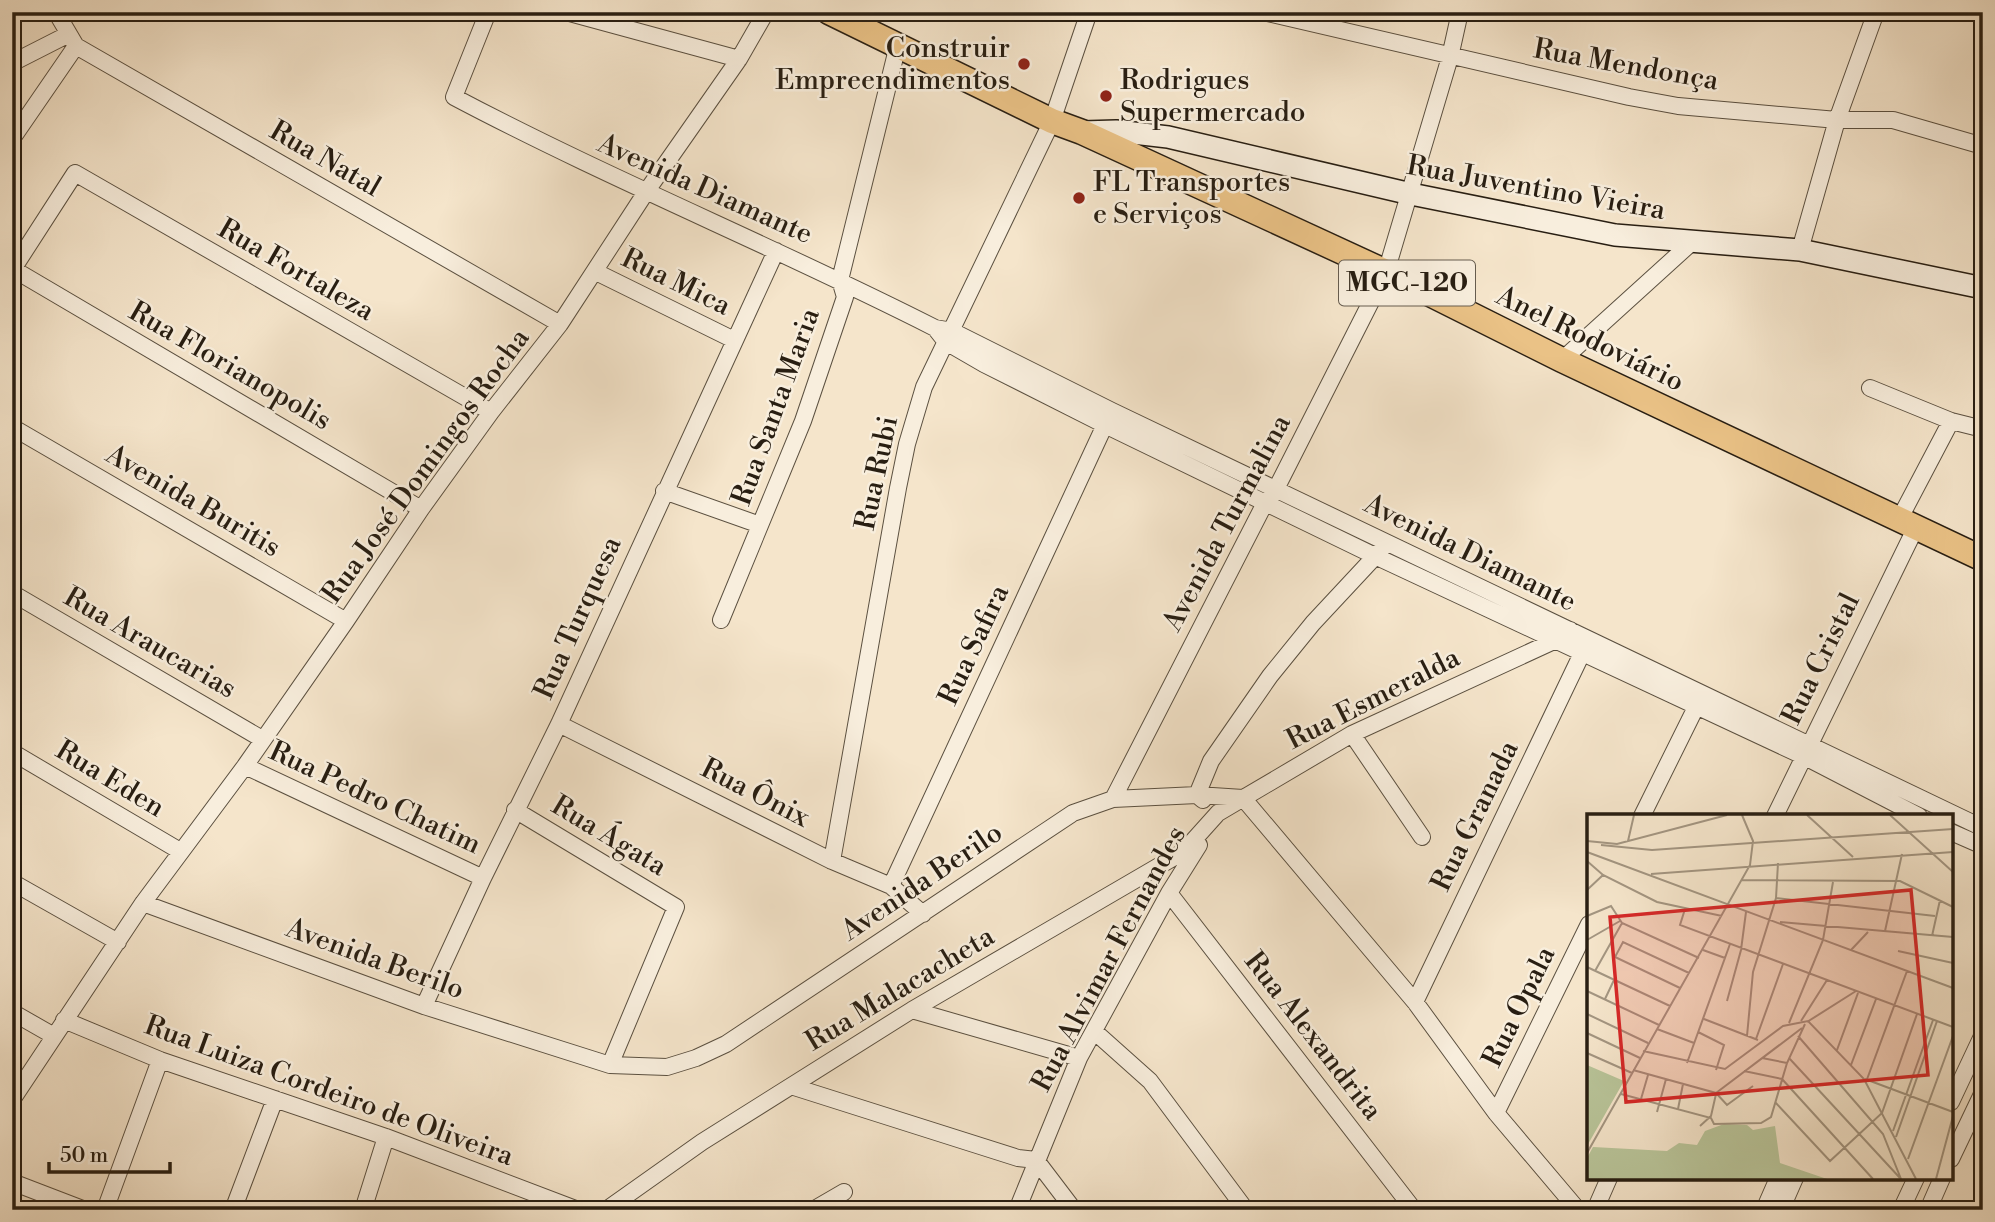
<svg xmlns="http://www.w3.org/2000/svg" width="1995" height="1222" font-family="'Libre Bodoni',serif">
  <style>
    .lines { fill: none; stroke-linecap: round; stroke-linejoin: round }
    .street-casing { stroke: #5b5040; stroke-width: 18 }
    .secondary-casing { stroke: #281e12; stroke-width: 24 }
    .primary-casing { stroke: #281e12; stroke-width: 27 }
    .street { stroke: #f8eedd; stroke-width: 16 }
    .secondary { stroke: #f8eedd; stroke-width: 21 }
    .primary { stroke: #eac286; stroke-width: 24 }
    .poi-dot { fill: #8f2418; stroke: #f8eedd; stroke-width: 2.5 }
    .labels { text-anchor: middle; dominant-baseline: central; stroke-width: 5; stroke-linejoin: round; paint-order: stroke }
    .shield { fill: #f8eedd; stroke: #665c4f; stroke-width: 2 }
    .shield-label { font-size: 26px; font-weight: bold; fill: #281e12 }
    .poi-label { font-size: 28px; fill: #281e12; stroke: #f8eedd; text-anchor: start }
    .street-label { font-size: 28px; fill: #281e12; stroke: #f8eedd }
    .inset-road { fill: none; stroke: #a39581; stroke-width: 2 }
    .view { fill: #d62828; fill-opacity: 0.15; stroke: #d62828; stroke-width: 3.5 }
    .inset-edge { fill: none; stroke: #281e12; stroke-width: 3.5 }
  </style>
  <rect width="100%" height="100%" fill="#f5e5cb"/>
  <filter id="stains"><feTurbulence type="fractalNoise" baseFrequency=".00286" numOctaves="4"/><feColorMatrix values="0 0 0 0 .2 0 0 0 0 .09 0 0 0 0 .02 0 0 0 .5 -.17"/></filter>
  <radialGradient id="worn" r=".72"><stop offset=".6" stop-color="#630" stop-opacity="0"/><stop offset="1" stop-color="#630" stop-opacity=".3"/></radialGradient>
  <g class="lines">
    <defs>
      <path id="street" d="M56,12L76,46L560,324
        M488,12L454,97C611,180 776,247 935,328L952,331L1112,411L1983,828
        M566,12L739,59
        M1263,12L1629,97L1678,106L1746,112L1837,120H1893L1983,146
        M12,63L67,35
        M12,139L76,46
        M1800,250L1837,120L1876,12
        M596,272L734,340
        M935,328L946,342L984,364L1105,425L1377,557L1803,756L1919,816
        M1562,360L1691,243
        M1870,388L1951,421L1983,429
        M12,427L346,621
        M664,491L760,525
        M421,509L13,269L75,173L491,412
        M1900,518L1951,421
        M12,593L262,739
        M721,620L803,421L845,297L840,280L898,45
        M559,724L832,861L891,886L923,914
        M1352,734L1422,837
        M12,752L180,851
        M245,766L483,878
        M1113,799L1265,503L1276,489L1386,272L1450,57L1460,12
        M1203,800L1197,795L1211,761L1270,676L1313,623L1382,549
        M515,810L676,907L610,1065
        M1642,816L1700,699
        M1775,816L1916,527
        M1951,832L1983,846
        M832,861L898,488L907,444L924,387L1052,121L1089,12
        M12,882L118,942
        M891,886L1109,416
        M1169,893L1414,1210
        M143,903L424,1006L610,1065L667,1067L696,1058L726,1044L1073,813L1113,799L1197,795L1243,798L1415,1002L1496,1113L1578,1210
        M1415,1002L1586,645
        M424,1006L483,878L559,724L776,251
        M912,1010L1079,1058
        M12,1012L54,1036
        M64,1020L160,1060L386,1137L578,1210
        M1094,1031L1150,1081L1246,1210
        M791,1086L1018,1158L1036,1160L1074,1210
        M12,1100L143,903L245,766L346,621L421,509L491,412L560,324L646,192L739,59L766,12
        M1951,1102L1983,1034
        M1496,1113L1589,924
        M1951,1159L1983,1092
        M12,1182L85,1210
        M105,1210L160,1060
        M233,1210L275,1099
        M363,1210L386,1137
        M606,1210L702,1142L912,1010L1183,852L1218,813L1352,734L1556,640L1570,630
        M813,1210L844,1192
        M1017,1210L1079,1058L1169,893L1199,845
        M1595,1210L1609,1178
        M1764,1210L1778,1178
        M1781,1210L1795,1178
        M1901,1210L1916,1178
        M1928,1210L1942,1178"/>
      <path id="secondary" d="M1082,132L1116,131L1168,137L1411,194L1615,235L1800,250L1983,288"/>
      <path id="primary" d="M829,12L1052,121L1082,132L1386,272L1562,360L1983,559"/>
    </defs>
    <use href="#street" class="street-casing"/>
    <use href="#secondary" class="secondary-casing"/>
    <use href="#primary" class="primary-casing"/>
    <use href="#street" class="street"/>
    <use href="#secondary" class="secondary"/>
    <use href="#primary" class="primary"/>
  </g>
  <g class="poi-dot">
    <circle cx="1024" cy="64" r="7"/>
    <circle cx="1106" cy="96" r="7"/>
    <circle cx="1079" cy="198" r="7"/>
  </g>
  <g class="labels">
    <rect class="shield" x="1339" y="260.5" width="136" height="45" rx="5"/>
    <g class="shield-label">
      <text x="1407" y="283">MGC-120</text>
    </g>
    <g class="poi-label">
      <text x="1010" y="48" text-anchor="end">Construir<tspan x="1010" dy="32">Empreendimentos</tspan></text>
      <text x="1120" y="80">Rodrigues<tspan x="1120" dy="32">Supermercado</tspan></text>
      <text x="1093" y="182">FL Transportes<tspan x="1093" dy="32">e Serviços</tspan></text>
    </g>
    <g class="street-label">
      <text transform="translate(1626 65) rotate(10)">Rua Mendonça</text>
      <text transform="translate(325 159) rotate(30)">Rua Natal</text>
      <text transform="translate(1536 188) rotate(10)">Rua Juventino Vieira</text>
      <text transform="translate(705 189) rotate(24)">Avenida Diamante</text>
      <text transform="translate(296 270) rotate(30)">Rua Fortaleza</text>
      <text transform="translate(676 282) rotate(26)">Rua Mica</text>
      <text transform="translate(1590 339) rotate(26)">Anel Rodoviário</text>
      <text transform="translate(230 366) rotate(30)">Rua Florianopolis</text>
      <text transform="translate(776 407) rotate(-70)">Rua Santa Maria</text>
      <text transform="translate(426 466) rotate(-54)">Rua José Domingos Rocha</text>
      <text transform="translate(877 473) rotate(-78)">Rua Rubi</text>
      <text transform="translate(193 501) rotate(30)">Avenida Buritis</text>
      <text transform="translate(1227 523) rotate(-62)">Avenida Turmalina</text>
      <text transform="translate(1470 553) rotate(26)">Avenida Diamante</text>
      <text transform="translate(578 618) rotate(-66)">Rua Turquesa</text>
      <text transform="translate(150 643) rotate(30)">Rua Araucarias</text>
      <text transform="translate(974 645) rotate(-65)">Rua Safira</text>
      <text transform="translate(1821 659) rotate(-64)">Rua Cristal</text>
      <text transform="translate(1373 699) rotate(-27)">Rua Esmeralda</text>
      <text transform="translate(110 779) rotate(31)">Rua Eden</text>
      <text transform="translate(755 793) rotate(27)">Rua Ônix</text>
      <text transform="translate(375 798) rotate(25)">Rua Pedro Chatim</text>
      <text transform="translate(1475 816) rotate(-64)">Rua Granada</text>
      <text transform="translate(609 836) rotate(31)">Rua Ágata</text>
      <text transform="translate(922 882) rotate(-34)">Avenida Berilo</text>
      <text transform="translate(375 959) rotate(20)">Avenida Berilo</text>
      <text transform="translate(1109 959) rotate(-62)">Rua Alvimar Fernandes</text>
      <text transform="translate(900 989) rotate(-31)">Rua Malacacheta</text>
      <text transform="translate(1519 1007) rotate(-64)">Rua Opala</text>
      <text transform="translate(1313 1036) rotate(52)">Rua Alexandrita</text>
      <text transform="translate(329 1091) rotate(20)">Rua Luiza Cordeiro de Oliveira</text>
    </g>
  </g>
  <g transform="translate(1587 814)">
    <rect width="366" height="366" fill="#f5e5cb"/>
    <path d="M0,251L37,267L0,332ZM137,310L160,311L166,316L188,312L193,349L240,365H0V344L6,333L80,337L92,329L110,331L118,317Z" fill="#b9c59a"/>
    <path class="inset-road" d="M220,1L266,43M303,1L366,58M0,27L30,30L140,1M41,27L47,1M14,31L65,36L366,15M0,38L366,174M0,47L16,61L70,88L135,102M64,60L366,38M155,66L313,67L366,93M0,76L16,61M189,84L348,102M98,95L93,111L366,213M0,102L24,92L35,109L112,144M193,108L366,123M298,117L315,40M345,122L353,86M0,126L33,107M116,136L138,144M264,136L281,118M311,137L366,149M0,153L83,192M8,157L35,109M93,174L28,143L36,128L102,159M0,177L72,211M18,185L27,166M140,187L154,136L159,98M0,200L61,229M117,205L171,226M214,207L240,166M220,208L269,177M202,209L236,126L246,68M70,215L107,229M111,218L137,231L129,256M0,219L53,244M160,222L166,158L189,84L191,49M211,222L296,320L314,365M169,225L196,150M250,236L271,179M56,237L138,255L196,212L221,207L277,265L329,365M0,239L45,259M175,244L200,249M202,244L313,364M100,249L143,130M264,251L289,185M46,256L129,279L140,291L166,272M157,257L195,265L286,365M278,265L366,298M279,268L320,157M129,279L215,214M34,280L124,304L127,310L174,309L184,303L200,249L218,210M54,285L61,261M188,288L243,347L295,299L330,200M91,295L96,270M70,298L79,265M113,312L124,302L129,280M306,317L346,206M309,323L350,207M0,339L163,51L166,27L155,1M321,345L366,222M349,365L366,302"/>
    <path class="view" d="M324,76L341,261L39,288L23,103Z"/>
    <rect width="366" height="366" class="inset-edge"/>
  </g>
  <rect width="1995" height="1222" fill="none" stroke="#f5e5cb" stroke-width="42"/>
  <rect x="14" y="14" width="1967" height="1194" fill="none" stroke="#281e12" stroke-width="3.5"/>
  <rect x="21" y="21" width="1953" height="1180" fill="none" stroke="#281e12" stroke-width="2"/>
  <path d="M49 1162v10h121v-10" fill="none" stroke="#281e12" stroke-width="3.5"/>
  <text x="60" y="1162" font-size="21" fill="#281e12" stroke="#f8eedd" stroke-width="5" paint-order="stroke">50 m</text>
  <rect width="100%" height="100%" filter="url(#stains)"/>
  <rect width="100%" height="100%" fill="url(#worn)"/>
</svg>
